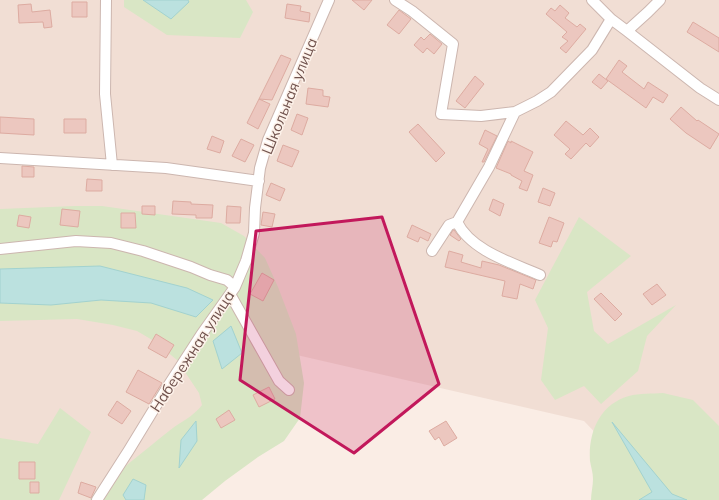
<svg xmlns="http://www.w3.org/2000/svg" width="719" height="500" font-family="Mulish,sans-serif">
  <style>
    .residential { fill: #f1ded4 }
    .green { fill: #d9e6c5 }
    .water { fill: #bbe1df; stroke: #a2d2cf }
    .building { fill: #ecc7bf; stroke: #ddaba1 }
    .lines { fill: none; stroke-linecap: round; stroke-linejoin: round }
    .minor-casing { stroke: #ccb6af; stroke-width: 12 }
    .minor { stroke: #fff; stroke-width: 10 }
    .marked { fill: #c2185b; fill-opacity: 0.2; stroke: #c2185b; stroke-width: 3; stroke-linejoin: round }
    .labels { text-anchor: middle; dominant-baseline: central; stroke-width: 3; stroke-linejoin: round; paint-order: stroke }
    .street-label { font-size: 15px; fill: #70524d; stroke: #fdf2ea }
  </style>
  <rect width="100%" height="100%" fill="#faede5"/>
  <path class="residential" d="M0,0H719V500H660L584,421L288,353L179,500H0Z"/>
  <path class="green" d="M124,0H246L253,12L240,38L167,35L124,7Z
    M75,206H102L221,223L244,236L265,258L278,287L296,334L304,383L300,418L284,441L258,457L225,481L202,500H90L93,495C117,472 143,452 169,431C180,422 193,417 202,405L199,393L177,360L154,341L137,331L113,325L77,319L0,321V209Z
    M579,217L631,256L587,292L594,331L608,344L676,305L647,336L638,371L601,404L584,386L555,400L541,380L548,328L535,300Z
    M663,393L693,400L719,426V500H591C591,493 593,486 593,479C593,473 591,467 590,461C588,432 600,404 629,396C639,393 652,394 663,393Z
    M60,408L91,432L59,500H0V438L38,444Z"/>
  <path class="water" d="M143,0H188L189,2L171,19Z
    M100,266L187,288L213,300L196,317L151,303L101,300L51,305L0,303V269Z
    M231,326L242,353L222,369L213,341Z
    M196,421L197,441L179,468L181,440Z
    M612,422L672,494L687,500H639L652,492Z
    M133,479L146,485L144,500H126L123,495Z"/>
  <path class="building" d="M352,0H372L364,10Z
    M72,2H87V17H72Z
    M31,4L32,12L50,10L52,27L44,28L43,22L19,23L18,5Z
    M287,4L301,6L300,11L310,13L309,22L285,18Z
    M560,5L569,13L565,18L577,27L580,24L586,29L566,53L560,48L568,41L562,37L567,32L546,14L551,8L555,11Z
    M399,10L411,19L399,34L387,25Z
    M693,22L719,38V52L687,32Z
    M430,34L442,44L434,54L427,48L423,53L414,45L421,37L424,40Z
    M281,55L291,59L272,100L259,99Z
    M619,60L627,66L622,72L644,89L648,82L668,95L663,103L653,97L646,108L606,79Z
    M599,74L608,81L601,89L592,82Z
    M475,76L484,84L465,108L456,101Z
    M308,88L323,90V96L330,97L328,107L306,104Z
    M259,99L270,104L258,129L247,123Z
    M681,107L697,121L698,120L719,134L710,149L686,133L670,119Z
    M297,114L308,118L302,135L291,130Z
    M0,117L34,119V135L0,133Z
    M64,119H86V133H64Z
    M566,121L583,135L590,128L599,137L590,147L586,143L571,159L565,154L570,149L554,135Z
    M418,124L445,153L436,162L409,132Z
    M485,130L497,136L484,162H482L488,149L479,144Z
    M212,136L224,141L220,153L207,149Z
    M241,139L254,145L245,162L232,156Z
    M508,141L511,143V141L533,152L524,171L533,175L527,191L519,188L522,181L511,175V174L496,168Z
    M283,145L299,151L292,167L277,161Z
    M22,166L34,167V177H22Z
    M87,179L102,180V191H86Z
    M271,183L285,189L280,201L266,195Z
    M543,188L555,193L550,206L538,202Z
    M493,199L504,204L500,216L489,210Z
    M173,201L191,202V204L213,205L212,218H196V215L172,214Z
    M142,206H155V215L142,214Z
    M227,206L241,207L240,223H226Z
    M62,209L80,211L78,227L60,225Z
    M263,212L275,214L272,227L261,225Z
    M121,213H135L136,228H121Z
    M19,215L31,217L29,228L17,226Z
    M549,217L564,223L557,242L553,241L551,247L539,243Z
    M412,225L431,234L428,241L420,237L418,242L407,237Z
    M453,230H454L461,239L459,241L450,235Z
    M449,251L463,255L461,262L481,268L482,261L499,265L536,280L533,289L520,284L517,299L502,296L505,281L445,267Z
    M262,273L274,280L263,301L250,294Z
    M657,284L666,295L652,305L643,294Z
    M601,293L622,314L615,321L594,299Z
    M156,334L174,345L166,358L148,348Z
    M138,370L162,383L149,404L126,392Z
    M269,387L275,399L259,407L253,395Z
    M117,401L131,411L122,424L108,415Z
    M229,410L235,420L221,428L216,419Z
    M446,421L457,438L444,446L439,437L435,440L429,431Z
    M19,462H35V479H19Z
    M30,482H39V493H30Z
    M81,482L96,487L91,498L78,493Z"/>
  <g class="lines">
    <defs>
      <path id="minor" d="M106,0L105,94L112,165
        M395,0L412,11L453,44L441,114L481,116L515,112L537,101L551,92L592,50L611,19
        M592,0L611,19L627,31L700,88L719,100
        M627,31L648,12L660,0
        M0,158L166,168L259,181
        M457,222C471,251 513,263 540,275
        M0,249L76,241L111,243L143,251L191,267L210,275L227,280L235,287
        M432,251L449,225L457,222L489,167L515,112
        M230,294L279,381L289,390
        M97,500L129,450L168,386L201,335L235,287L246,261L254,233L255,208L260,168L268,140L329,0"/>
    </defs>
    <use href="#minor" class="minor-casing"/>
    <use href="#minor" class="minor"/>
  </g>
  <path class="marked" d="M382,217L439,384L354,453L240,380L256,231Z"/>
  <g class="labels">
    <g class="street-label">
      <text transform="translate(289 96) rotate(-68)">Школьная улица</text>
      <text transform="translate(192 351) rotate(-57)">Набережная улица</text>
    </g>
  </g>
</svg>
